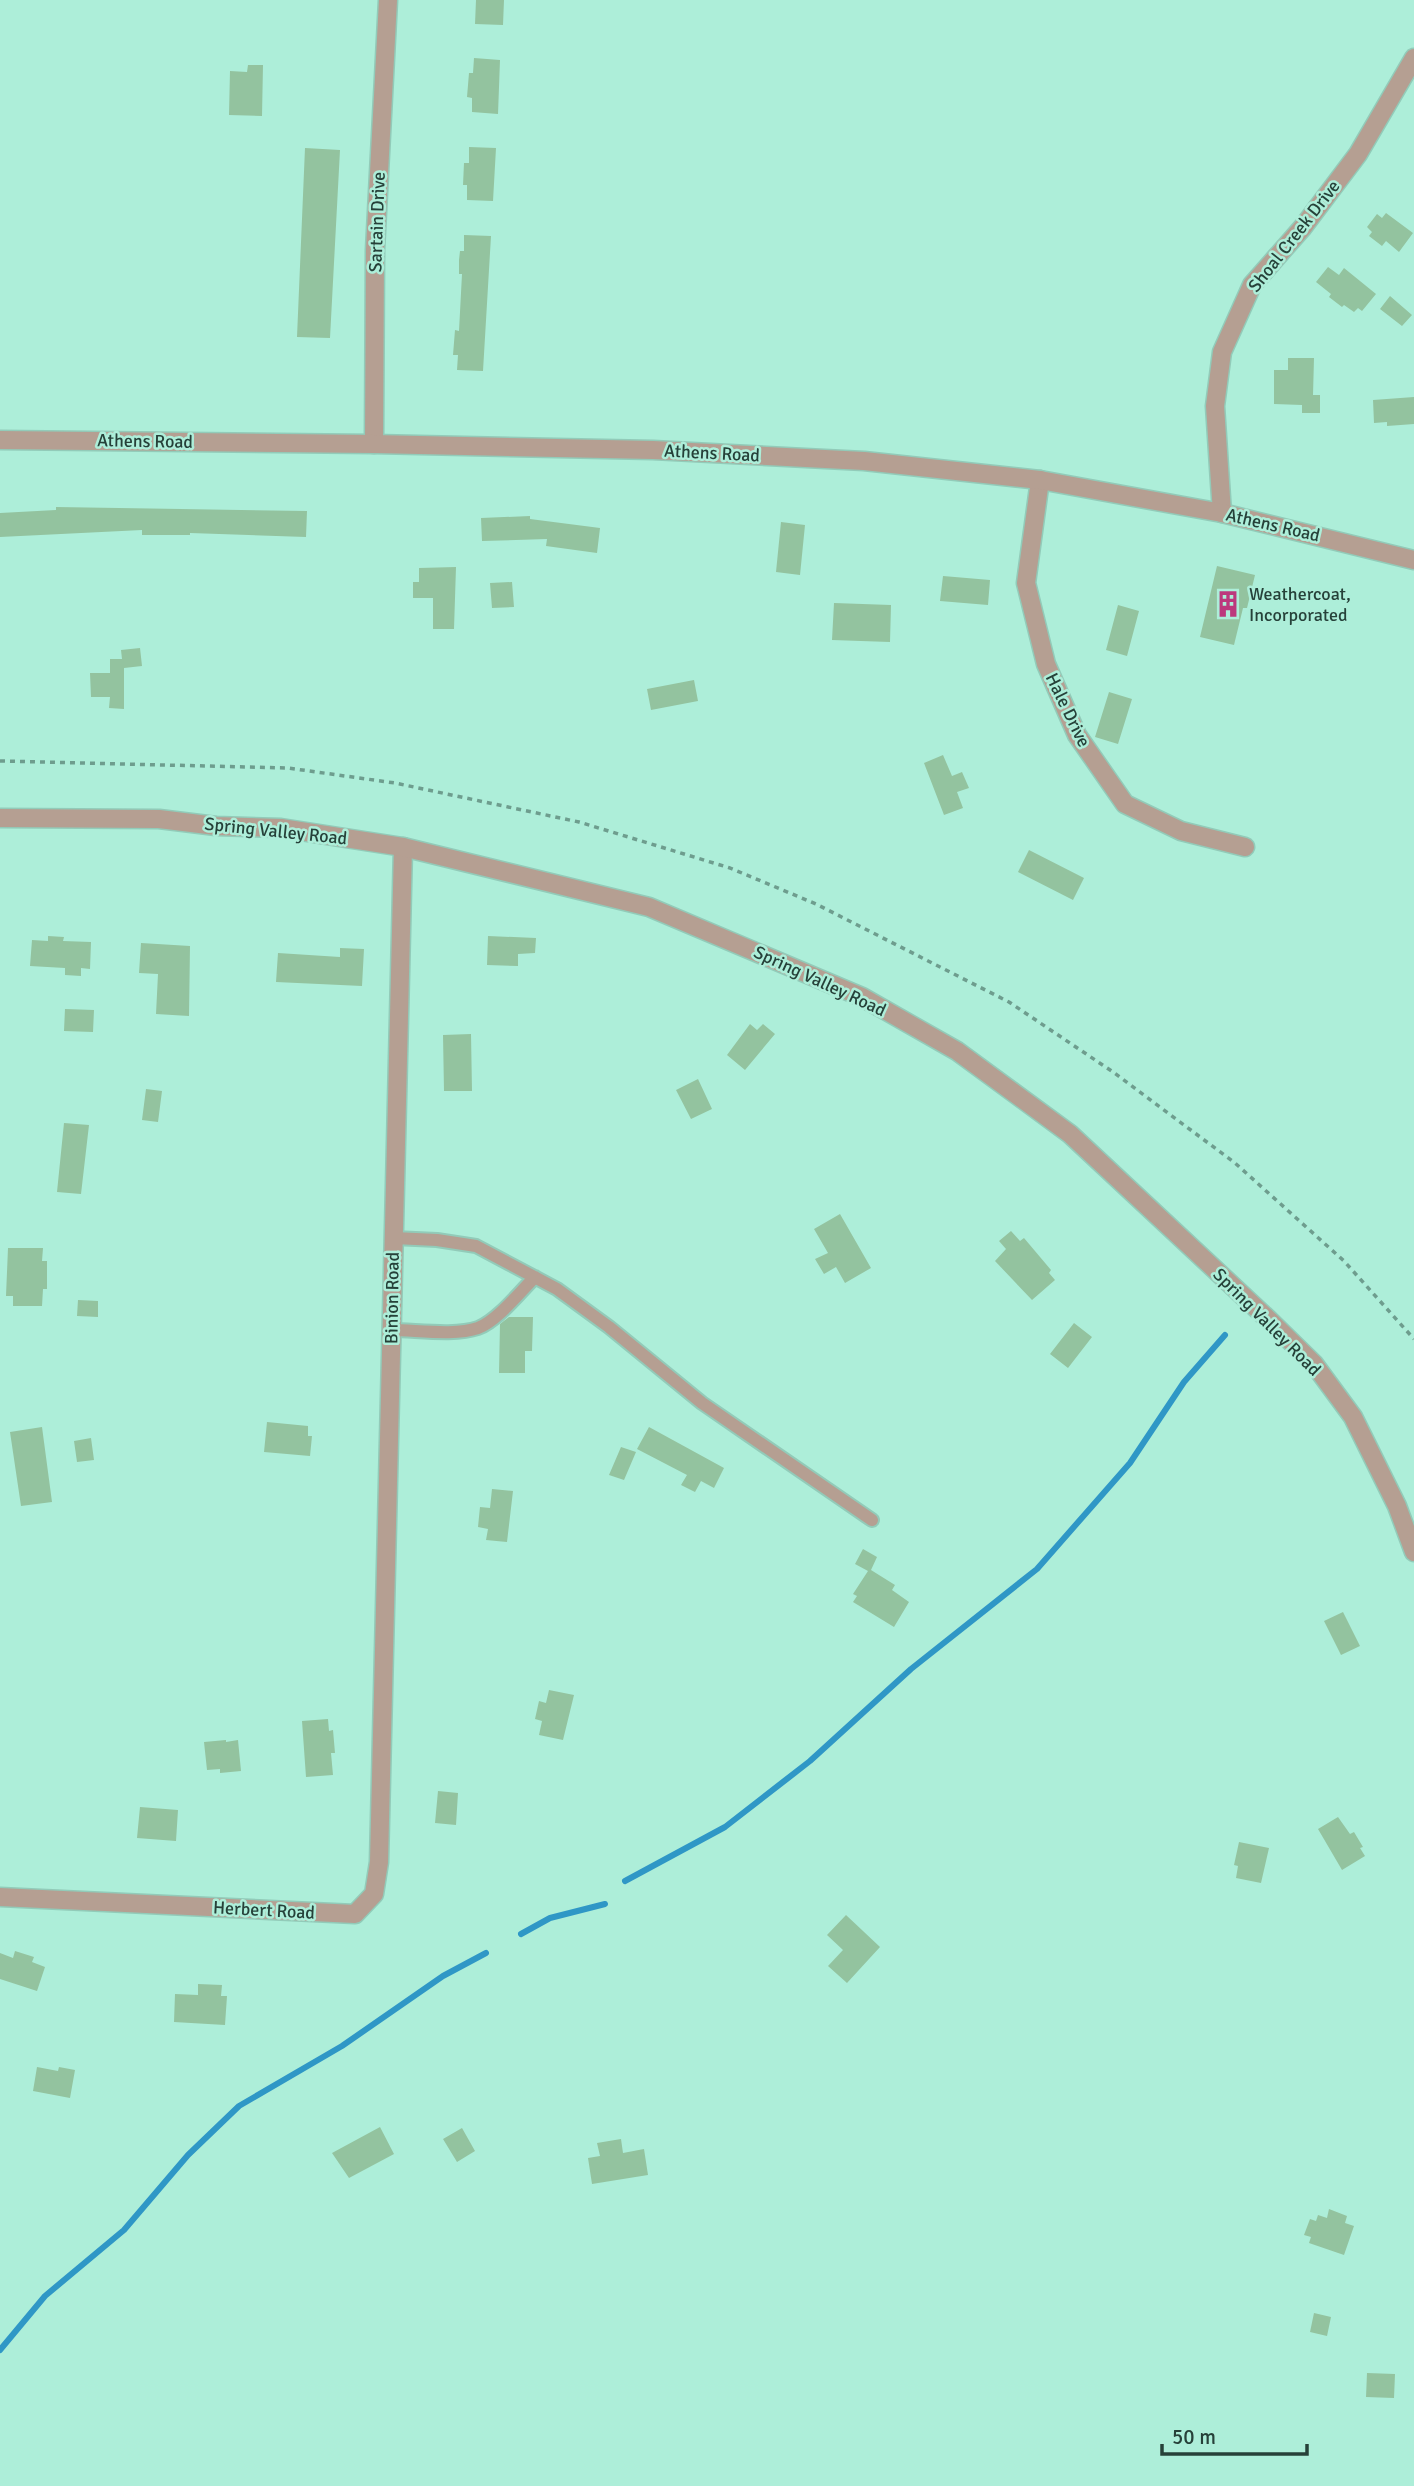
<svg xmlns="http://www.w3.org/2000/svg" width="1414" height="2486" font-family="Signika,sans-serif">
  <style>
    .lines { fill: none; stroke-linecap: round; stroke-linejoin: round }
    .stream { stroke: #2f97c6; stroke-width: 6 }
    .building { fill: #93c39f }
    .service-casing { stroke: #92cbb9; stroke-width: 16 }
    .minor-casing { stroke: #92cbb9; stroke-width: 21 }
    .tertiary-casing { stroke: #92cbb9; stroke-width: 21 }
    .path { stroke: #6e9d8e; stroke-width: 3.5; stroke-dasharray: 5 5; stroke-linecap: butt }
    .service { stroke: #b59f92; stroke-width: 12 }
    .minor { stroke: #b59f92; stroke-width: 18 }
    .tertiary { stroke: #b59f92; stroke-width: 18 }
    .labels { text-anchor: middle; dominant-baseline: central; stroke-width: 5; stroke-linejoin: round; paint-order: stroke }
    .street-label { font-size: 18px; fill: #264139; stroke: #adeed9 }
    .poi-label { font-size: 18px; fill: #264139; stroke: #adeed9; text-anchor: start }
  </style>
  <rect width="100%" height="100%" fill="#adeed9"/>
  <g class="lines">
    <path class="stream" d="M625,1881L725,1827L810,1761L911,1669L1037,1569L1130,1463L1184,1382L1225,1335
      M521,1934L550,1918L605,1904
      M0,2350L45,2296L124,2230L188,2155L239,2106L342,2046L443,1976L486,1953"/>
  </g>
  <path class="building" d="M476,0H504L503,25L475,24Z
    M474,58L500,60L498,114L472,112V98L467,97L469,73H473Z
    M248,65H263L262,116L229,115L230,71L247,72Z
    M469,147L496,148L493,201L467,200V185H463L464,163H469Z
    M305,148L340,150L330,338L297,337Z
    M1386,213L1413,233L1399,252L1386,241L1382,246L1369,236L1372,232L1367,227L1377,214L1382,218Z
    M464,235L491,236L483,371L457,370L458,355H453L455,330L459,331L462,274H459V260L460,251H464Z
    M1328,267L1339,275L1344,268L1376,294L1362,311L1358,308L1354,312L1344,305L1342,307L1329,297L1331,294L1316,282Z
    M1390,296L1412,315L1402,326L1380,309Z
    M1288,358H1314L1313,395H1320V413H1302V405L1274,404V370H1288Z
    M1414,397V424L1387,426V422L1374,423L1373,400Z
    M56,507L307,511L306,537L190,533V535H142V530L0,537V513L56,510Z
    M530,516V519L600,528L597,553L546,546L547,539L482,541L481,518Z
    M781,522L805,525L800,575L776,572Z
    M1217,566L1255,575L1247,608H1243L1234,645L1200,637Z
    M456,567L454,629H433V598H413V582H419V568Z
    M943,576L990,580L988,605L940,601Z
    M512,582L514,607L492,608L490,583Z
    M834,603L891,605L890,642L832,640Z
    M1118,605L1139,611L1127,656L1106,650Z
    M140,648L142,666L124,668V709L109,708L110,697H91L90,673H110V659H122L121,650Z
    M694,680L698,701L651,710L647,689Z
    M1109,692L1132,699L1118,744L1095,737Z
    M943,755L952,776L962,772L969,788L957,792L963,808L944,815L924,763Z
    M1029,850L1084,878L1073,900L1018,872Z
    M48,936L64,937L63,941L91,942L90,969L81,968V976L65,975V968L30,966L32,940L48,941Z
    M488,936L536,938L535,953L518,954V966L487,965Z
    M141,943L190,946L189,1016L156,1014L158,974L139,973Z
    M340,948L364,949L362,986L276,982L278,953L340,957Z
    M65,1009L94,1010L93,1032L64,1031Z
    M750,1024L757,1030L763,1024L775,1034L745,1070L727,1055Z
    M471,1034L472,1091H444L443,1035Z
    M698,1079L712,1109L691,1119L676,1090Z
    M146,1089L162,1091L158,1122L142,1120Z
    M64,1123L89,1125L81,1194L57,1192Z
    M840,1214L871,1268L845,1283L836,1267L824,1274L815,1259L828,1253L814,1229Z
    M1011,1231L1020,1241L1024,1238L1051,1270L1049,1273L1055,1280L1032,1300L995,1261L1006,1249L999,1241Z
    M8,1248H43L42,1261H47V1289H43L42,1306H13V1296H6Z
    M78,1300L98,1301V1317L77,1316Z
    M509,1317H533L532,1351H525V1373H499L500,1324Z
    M1074,1323L1092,1337L1068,1368L1050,1354Z
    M267,1422L308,1426V1436H312L310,1456L264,1452Z
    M42,1427L52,1502L21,1506L10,1432Z
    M649,1427L724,1468L714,1488L701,1481L695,1492L681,1485L687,1475L637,1449Z
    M91,1438L94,1460L77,1462L74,1441Z
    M621,1447L636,1452L624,1480L609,1475Z
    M492,1489L513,1491L507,1542L486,1540L488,1529L478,1527L480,1507L490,1508Z
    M863,1549L877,1557L871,1570L895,1585L892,1590L909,1602L894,1627L853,1602L857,1596L853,1594L868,1571L855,1564Z
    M1343,1612L1360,1646L1341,1655L1324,1621Z
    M549,1690L574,1695L563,1740L539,1735L542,1721L535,1719L539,1701L546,1703Z
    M328,1719L329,1731L333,1730L335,1753H331L333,1775L306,1777L302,1721Z
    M226,1740V1742L238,1740L241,1771L220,1773V1769L207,1770L204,1742Z
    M438,1791L458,1793L456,1825L435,1823Z
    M140,1807L178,1810L176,1841L137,1838Z
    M1338,1817L1350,1834L1354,1832L1363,1847L1360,1848L1365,1856L1342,1870L1318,1829Z
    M1239,1842L1269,1848L1261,1883L1236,1878L1238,1866L1234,1865Z
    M846,1915L880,1947L847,1983L828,1966L843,1950L827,1935Z
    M15,1951L34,1957L32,1962L45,1967L37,1991L0,1979V1953L13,1958Z
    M198,1984L222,1985L221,1996H227L225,2025L174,2022L175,1994L198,1995Z
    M37,2067L58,2071L59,2067L75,2070L70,2098L33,2091Z
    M380,2127L394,2154L349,2178L332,2153Z
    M462,2128L475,2151L457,2162L443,2139Z
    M621,2139L623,2153L644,2149L648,2175L592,2184L588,2158L600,2156L597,2143Z
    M1329,2209L1347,2216L1345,2223L1354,2226L1344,2255L1309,2243L1311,2237L1304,2235L1310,2219L1316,2221L1318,2215L1327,2218Z
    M1314,2313L1331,2317L1327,2336L1310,2332Z
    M1367,2373L1395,2374L1394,2398L1366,2397Z"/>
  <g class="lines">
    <defs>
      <path id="service" d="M394,1238L437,1240L476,1246L557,1289L609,1327L702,1403L872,1520
        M392,1330C416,1330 455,1336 478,1328C497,1321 520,1292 535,1277"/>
      <path id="minor" d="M374,444L375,250L388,0
        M1040,480L1026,583L1046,664L1077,735L1125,804L1181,831L1245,847
        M1222,513L1215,406L1222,352L1252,285L1303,227L1358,154L1414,58
        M0,1897L355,1914L374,1894L379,1862L403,847"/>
      <path id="tertiary" d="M0,440L374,444L653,450L864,461L1040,480L1222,513L1414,560
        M0,818L159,819L216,826L281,828L403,847L649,907L862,997L957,1051L1070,1134L1269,1320L1314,1364L1353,1417L1397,1506L1414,1552"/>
    </defs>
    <use href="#service" class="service-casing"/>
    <use href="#minor" class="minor-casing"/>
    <use href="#tertiary" class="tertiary-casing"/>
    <path class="path" d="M0,761L288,768L395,783L579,822L730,868L816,904L1009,1002L1113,1072L1235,1163L1344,1261L1414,1339"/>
    <use href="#service" class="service"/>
    <use href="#minor" class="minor"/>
    <use href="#tertiary" class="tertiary"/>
  </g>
  <defs>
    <symbol id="building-bare" viewBox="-9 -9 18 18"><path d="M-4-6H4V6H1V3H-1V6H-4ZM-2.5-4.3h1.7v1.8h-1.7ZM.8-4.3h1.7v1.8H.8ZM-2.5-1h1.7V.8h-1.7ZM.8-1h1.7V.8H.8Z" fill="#bc387d" stroke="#adeed9" stroke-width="2.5" paint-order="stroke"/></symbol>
  </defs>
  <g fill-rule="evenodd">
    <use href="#building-bare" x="1209" y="585" width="38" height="38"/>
  </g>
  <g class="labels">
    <g class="street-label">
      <text transform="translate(377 222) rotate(-88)">Sartain Drive</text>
      <text transform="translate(1294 236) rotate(-52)">Shoal Creek Drive</text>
      <text transform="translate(145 441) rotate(1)">Athens Road</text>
      <text transform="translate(712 453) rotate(3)">Athens Road</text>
      <text transform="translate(1273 525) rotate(13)">Athens Road</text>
      <text transform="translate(1068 710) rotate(64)">Hale Drive</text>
      <text transform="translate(276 831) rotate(6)">Spring Valley Road</text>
      <text transform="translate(820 981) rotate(25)">Spring Valley Road</text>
      <text transform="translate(392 1298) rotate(-89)">Binion Road</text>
      <text transform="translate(1267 1322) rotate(45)">Spring Valley Road</text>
      <text transform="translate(264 1910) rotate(3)">Herbert Road</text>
    </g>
    <g class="poi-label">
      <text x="1249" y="594">Weathercoat,<tspan x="1249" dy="21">Incorporated</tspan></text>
    </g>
  </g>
  <path d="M1162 2444v10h145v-10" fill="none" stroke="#264139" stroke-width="3.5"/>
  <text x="1172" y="2444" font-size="21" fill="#264139" stroke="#adeed9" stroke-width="5" paint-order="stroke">50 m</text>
</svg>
